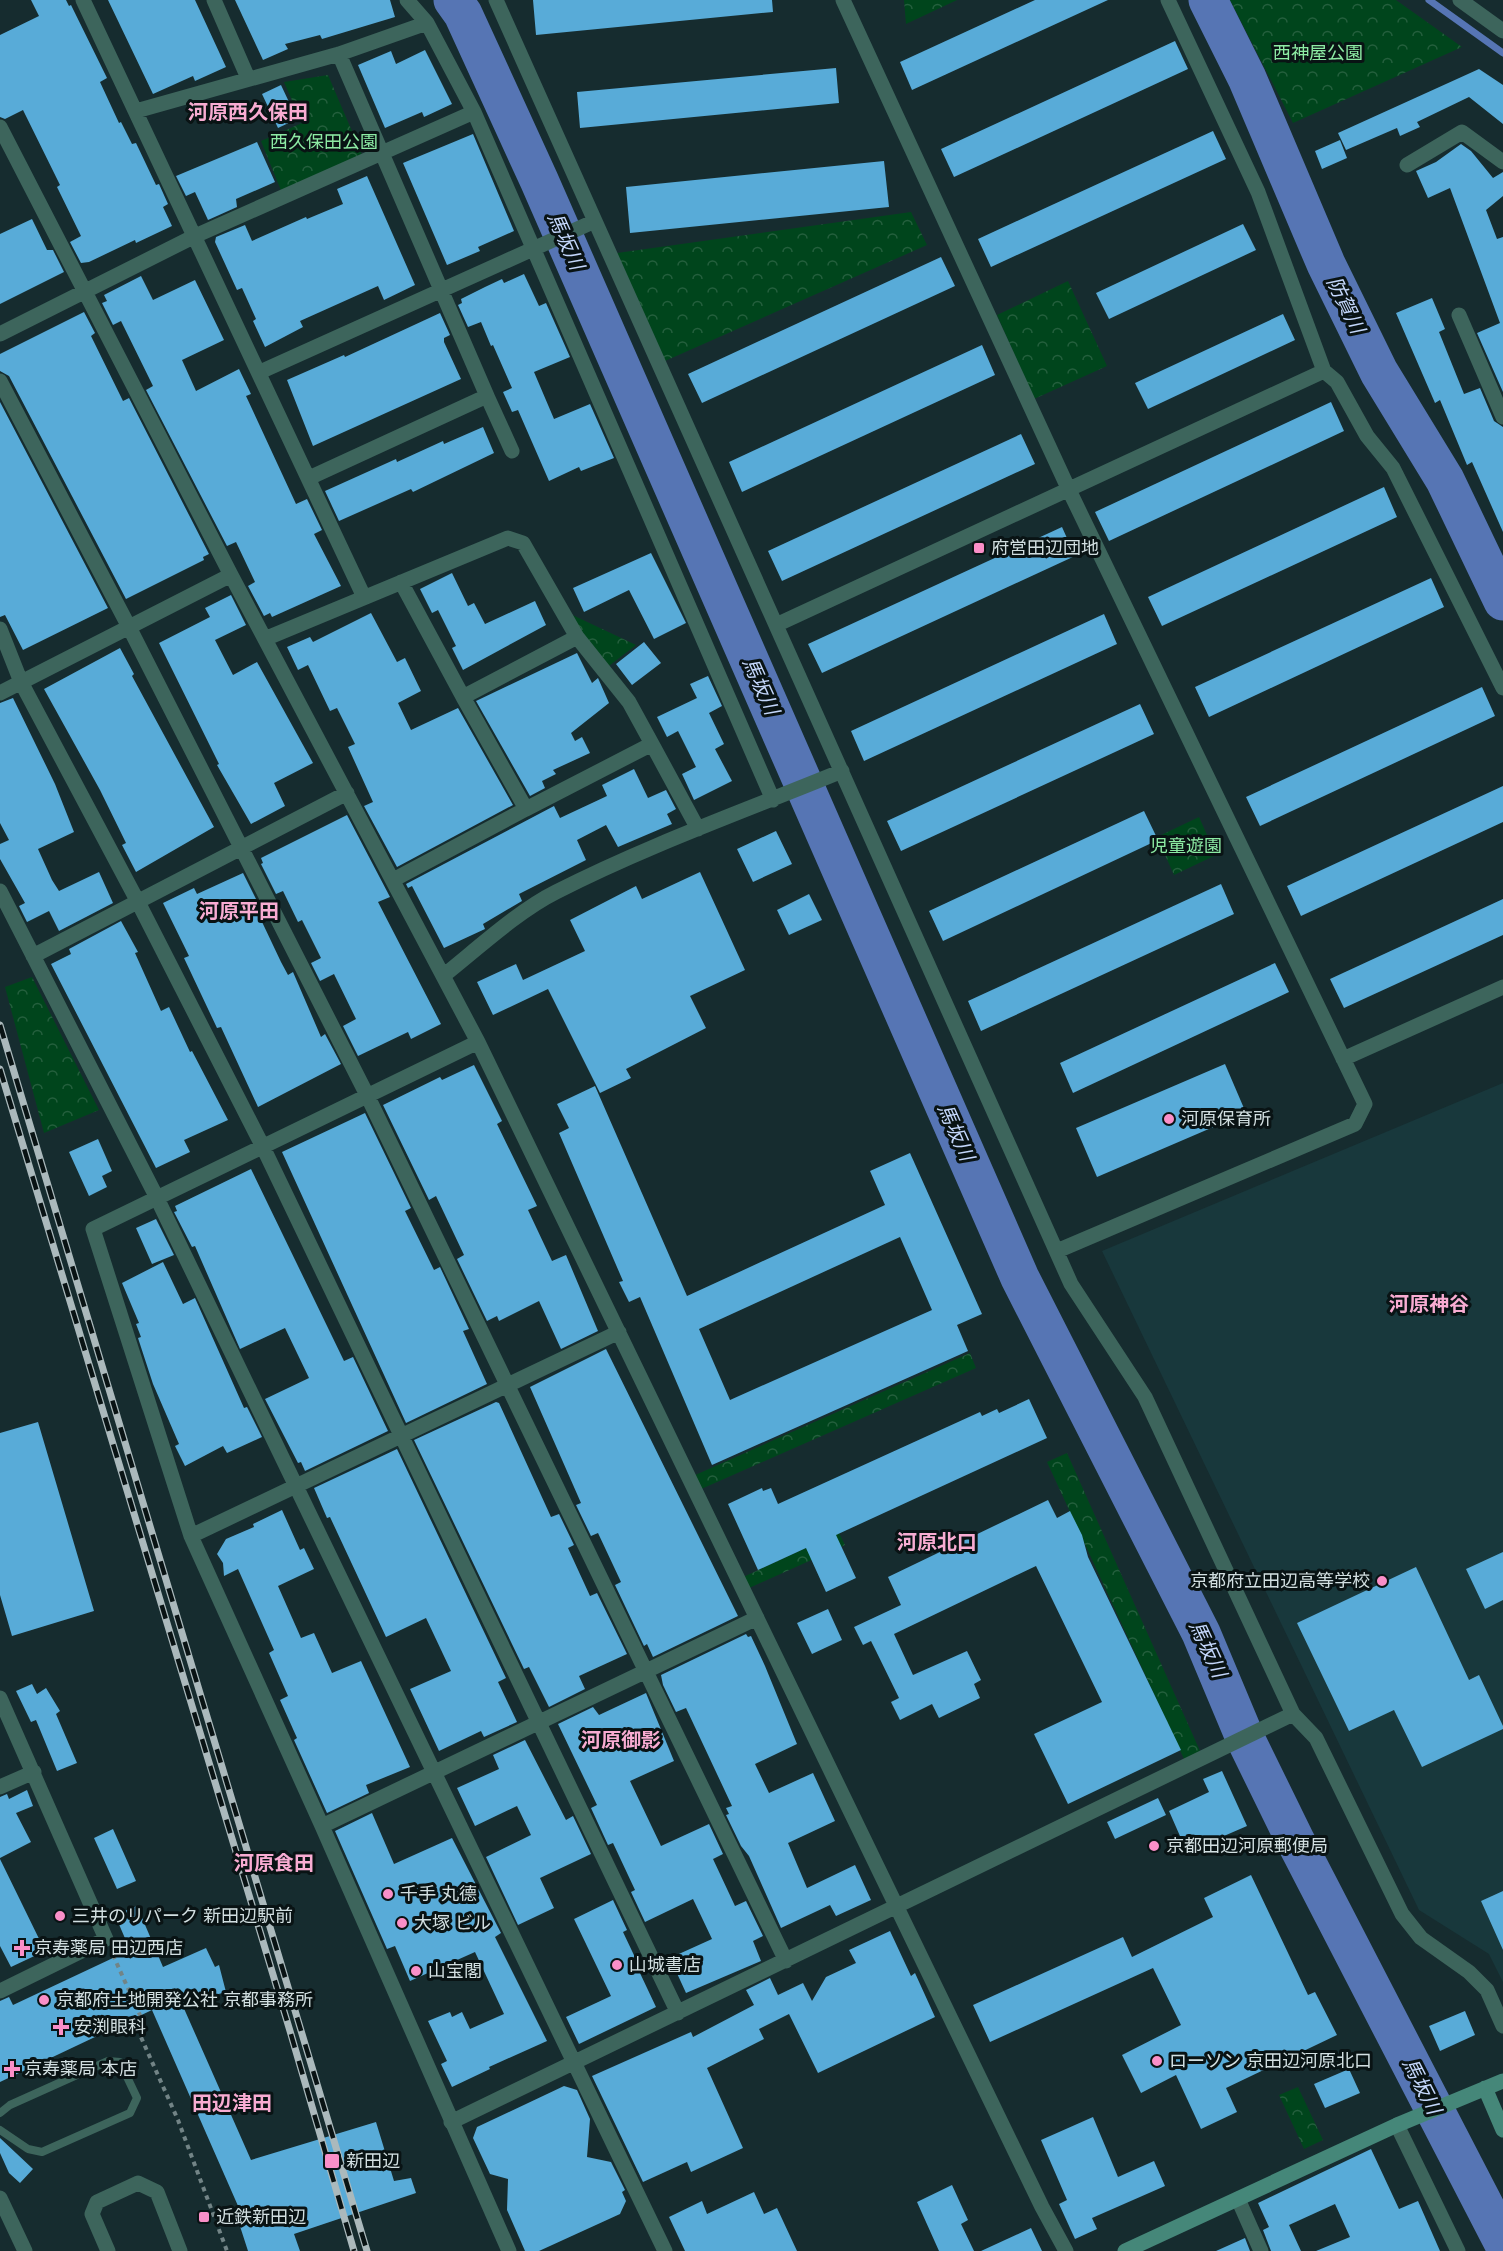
<svg xmlns="http://www.w3.org/2000/svg" width="1503" height="2251" font-family="Helvetica,'Noto Sans JP',sans-serif">
  <style>
    .built { fill: #18383c }
    .park { fill: url(#park-crowns) }
    .lines { fill: none; stroke-linecap: round; stroke-linejoin: round }
    .stream { stroke: #5675b4; stroke-width: 7 }
    .river { stroke: #5675b4; stroke-width: 39 }
    .building { fill: #58abd8; fill-rule: evenodd }
    .path { stroke: #728486; stroke-width: 4; stroke-dasharray: 4.5 4.5; stroke-linecap: butt }
    .lane { stroke: #3d655c; stroke-width: 8 }
    .street { stroke: #3d655c; stroke-width: 15 }
    .secondary { stroke: #458779; stroke-width: 15 }
    .rail-casing { stroke: #abb9bc; stroke-width: 7 }
    .rail { stroke: #091314; stroke-width: 4.5; stroke-dasharray: 14; stroke-linecap: butt }
    .poi-dot { fill: #fa8fc8; stroke: #091314; stroke-width: 2 }
    .labels { text-anchor: middle; dominant-baseline: central; stroke-width: 6; stroke-linejoin: round; paint-order: stroke }
    .park-label { font-size: 18px; fill: #8deba4; stroke: #091314 }
    .poi-label { font-size: 18px; fill: #d2dfe1; stroke: #091314; text-anchor: start }
    .neighbourhood-label { font-size: 20px; font-weight: bold; fill: #f8acd2; stroke: #091314 }
    .water-label { font-size: 20px; font-style: italic; fill: #c4d7fb; stroke: #091314 }
  </style>
  <defs>
    <pattern id="park-crowns" width="20" height="18" patternUnits="userSpaceOnUse" patternTransform="scale(1.5)"><rect width="20" height="18" fill="#00451c"/><path d="M2 6a3 3 0 1 1 6 0M12 15a3 3 0 1 1 6 0" fill="none" stroke="#245f3d"/></pattern>
  </defs>
  <rect width="100%" height="100%" fill="#162c2f"/>
  <path class="built" d="M1503,1083V1982L1489,1954L1419,1910L1102,1251Z"/>
  <path class="park" d="M904,0H957L906,24Z
    M1230,0H1396L1462,47L1293,123Z
    M328,75L363,157L282,193L261,141L302,123L284,82Z
    M911,212L927,245L665,361L617,253Z
    M1068,281L1107,366L1034,399L997,315Z
    M564,611L636,645L605,669Z
    M1199,817L1216,855L1174,875L1157,837Z
    M32,977L99,1110L44,1133L5,987Z
    M970,1353L976,1368L699,1490L693,1476Z
    M1067,1453L1200,1751L1184,1759L1047,1462Z
    M839,1533L845,1545L747,1589L741,1578Z
    M1298,2087L1323,2140L1304,2149L1279,2095Z"/>
  <g class="lines">
    <path class="stream" d="M1429,0L1503,53"/>
    <path class="river" d="M453,0L463,14L539,180L1020,1278L1201,1633L1245,1738L1295,1840L1503,2242
      M1208,0L1247,78L1326,264L1379,372L1445,480L1503,601"/>
  </g>
  <path class="building" d="M31,0H66L69,6L71,5L107,78L100,82L119,123L121,122L132,144L136,143L156,185L159,184L168,204L163,207L172,226L136,243L135,240L89,262L81,263L70,242L81,236L57,187L60,185L23,110L5,119L0,117V35L39,16Z
    M108,0H195L226,67L195,81L193,76L153,94Z
    M235,0H390L395,17L322,39L320,35L285,44L288,49L263,60Z
    M533,0H772L773,12L536,35Z
    M1035,0H1108L912,90L900,62Z
    M1175,41L1188,69L954,177L941,149Z
    M425,50L452,104L424,117L422,112L385,128L358,65L391,51L396,64Z
    M836,68L839,103L580,128L577,92Z
    M1479,69L1503,85V124L1469,97L1417,122L1420,127L1400,136L1397,128L1346,150L1338,133Z
    M281,85L297,119L278,128L262,94Z
    M1213,131L1226,159L991,267L978,239Z
    M473,134L514,231L478,247L480,251L447,265L403,163Z
    M1340,140L1347,158L1322,169L1315,151Z
    M257,142L275,182L236,199L237,207L208,220L195,192L186,196L176,176Z
    M1461,144L1471,151L1493,178L1503,172V196L1486,210L1497,239L1503,237V392L1477,333L1500,323L1450,188L1428,198L1416,171L1436,162Z
    M884,161L889,207L630,233L626,187Z
    M367,176L415,285L384,300L378,286L300,321L303,327L265,347L253,321L256,319L242,288L237,290L215,242L216,237L245,225L252,241L306,217L307,219L343,204L337,189Z
    M32,219L47,250H53L64,272L0,304V234Z
    M1243,224L1256,250L1109,319L1096,293Z
    M941,257L955,286L702,403L688,374Z
    M524,274L539,306L546,303L570,357L534,372L554,419L590,404L614,458L581,471L579,467L549,481L518,410L512,412L503,392L512,388L493,345L491,346L481,322L468,327L458,305L462,303L461,299L485,287L502,279L504,283Z
    M141,276L153,300L195,280L224,340L182,360L196,391L239,369L251,394L246,396L296,504L307,499L322,530L314,534L341,586L272,617L270,613L264,616L248,586L255,582L236,542L227,546L146,390L153,386L121,321L113,325L102,303L107,301L104,295Z
    M1432,298L1445,329L1439,332L1464,394L1480,388L1494,421L1503,427V532L1472,462L1467,465L1440,400L1435,403L1396,313Z
    M84,312L95,333L91,336L123,401L129,398L209,554L203,557L204,560L126,599L9,376L0,371V354Z
    M440,313L450,335L444,338V342L461,379L313,446L287,380L344,355L345,357Z
    M1283,314L1295,340L1148,409L1135,383Z
    M982,345L995,375L742,492L729,462Z
    M0,402L108,608L23,650L5,615L0,617Z
    M1331,402L1344,431L1109,541L1095,512Z
    M483,427L494,453L413,492L411,489L339,521L325,491L396,459L397,462L443,441L444,444Z
    M1021,434L1035,464L782,581L768,551Z
    M1384,487L1397,517L1162,626L1148,597Z
    M1062,527L1075,556L822,673L808,644Z
    M651,553L686,623L654,639L629,590L584,612L573,588Z
    M452,573L468,606L474,603L485,624L535,601L546,625L463,670L452,648L456,646L438,610L432,613L420,589Z
    M1431,578L1444,607L1209,717L1195,687Z
    M231,595L246,625L215,640L233,675L257,662L313,763L274,783L285,806L251,824L217,765L219,764L159,643L210,617L205,608Z
    M371,613L397,662L405,658L421,691L398,703L411,730L458,708L513,805L397,867L364,806L373,802L348,747L355,744L337,708L330,711L308,665L298,670L287,647L310,637L313,642Z
    M1104,614L1117,644L864,761L851,731Z
    M644,642L661,663L632,685L616,664Z
    M120,648L134,674L132,676L214,827L136,872L122,845L126,843L100,790L44,689Z
    M577,653L592,683L598,678L609,703L571,733L575,741L582,737L590,753L553,770L556,774L542,781L545,788L530,796L476,701Z
    M708,676L722,706L709,713L724,744L715,749L732,781L694,800L682,774L696,767L678,731L667,737L657,717L697,698L690,684Z
    M1482,687L1495,716L1260,826L1246,797Z
    M13,698L55,784L74,832L38,849L52,880L59,891L99,872L113,903L59,931L49,911L27,922L19,906L25,903L0,859V844L9,840L0,823V703Z
    M1140,704L1154,734L901,851L887,821Z
    M634,769L648,798L666,790L676,809L667,814L672,824L618,847L606,825L577,840L586,860L519,894L522,901L483,924L485,929L444,948L412,886L408,888L406,884L554,806L560,818L607,796L602,785Z
    M1503,786V822L1301,916L1287,886Z
    M1144,811L1158,840L943,941L929,911Z
    M347,815L390,897L378,902L441,1024L411,1039L408,1032L358,1056L343,1026L356,1019L334,974L320,981L311,963L321,958L302,920L298,922L283,891L276,894L261,864L263,863L261,858Z
    M776,831L792,864L753,882L737,849Z
    M700,872L745,970L690,996L706,1028L626,1069L631,1078L600,1093L548,989L493,1015L477,982L516,964L523,980L585,951L570,920L636,886L642,899Z
    M243,873L258,903L254,905L281,962L288,975L293,972L321,1037L325,1034L341,1064L258,1107L221,1027L217,1028L184,958L189,956L163,903L194,888L197,894Z
    M1221,884L1234,914L981,1031L968,1001Z
    M809,894L822,920L789,935L777,910Z
    M1503,899V935L1344,1008L1330,979Z
    M121,921L138,952L135,953L161,1011L169,1007L190,1052L192,1051L228,1120L184,1140L190,1152L156,1168L51,964L71,954L69,949Z
    M1275,963L1289,992L1073,1093L1060,1063Z
    M1225,1064L1246,1113L1097,1177L1076,1128Z
    M474,1065L502,1121L497,1124L537,1206L528,1210L552,1261L566,1255L598,1331L561,1349L539,1301L499,1321L497,1316L487,1321L457,1259L464,1255L436,1196L429,1200L383,1105L440,1077L442,1080Z
    M595,1086L687,1296L885,1205L870,1171L910,1153L982,1314L957,1325L968,1351L712,1465L640,1297L629,1302L619,1282L623,1281L559,1133L569,1128L557,1104ZM900,1237L932,1310L730,1400L699,1329Z
    M365,1113L411,1208L405,1211L434,1270L440,1267L469,1329L463,1331L487,1384L406,1423L282,1152Z
    M98,1139L112,1171L102,1176L107,1187L89,1196L69,1152Z
    M251,1169L344,1361L353,1357L388,1431L305,1471L301,1462L298,1463L265,1399L309,1378L285,1328L240,1349L195,1246L192,1247L174,1212L177,1211L175,1206Z
    M156,1219L174,1255L152,1264L136,1228Z
    M163,1262L183,1304L195,1298L244,1408L247,1407L262,1437L227,1453L223,1446L185,1466L175,1446L179,1444L153,1384L138,1338L141,1337L136,1324L139,1323L122,1283Z
    M606,1349L738,1616L653,1657L647,1644L644,1646L615,1585L621,1582L598,1533L591,1536L576,1505L581,1503L530,1387Z
    M1029,1399L1047,1438L836,1535L856,1578L826,1592L806,1548L758,1570L728,1504L762,1488L763,1491L771,1488L778,1504L980,1412L982,1416L997,1409L999,1413Z
    M496,1402L499,1403L551,1517L559,1514L574,1545L568,1548L590,1596L597,1593L627,1654L579,1676L585,1689L549,1707L529,1667L524,1669L414,1440Z
    M38,1422L94,1611L12,1636L0,1595V1433Z
    M397,1449L506,1678L498,1682L517,1722L484,1737L481,1731L439,1751L410,1689L451,1671L426,1618L386,1637L330,1517L327,1518L314,1488Z
    M1048,1500L1057,1518L1070,1511L1082,1535L1088,1557L1181,1750L1068,1804L1034,1734L1102,1702L1036,1566L894,1634L913,1675L967,1651L981,1680L974,1684L980,1698L939,1718L932,1704L900,1720L891,1702L899,1698L876,1651L871,1641L863,1645L854,1627L901,1605L888,1577Z
    M282,1510L300,1550L304,1548L314,1569L278,1586L301,1638L314,1633L332,1673L361,1661L410,1767L366,1785L369,1793L327,1813L294,1740L297,1738L280,1700L288,1696L269,1653L274,1650L238,1569L224,1576L223,1563L217,1554L226,1539L254,1527L253,1524Z
    M1503,1552V1600L1485,1609L1466,1569Z
    M1416,1567L1469,1680L1479,1675L1503,1726V1729L1422,1767L1394,1710L1349,1731L1297,1623Z
    M828,1609L842,1640L812,1654L797,1623Z
    M746,1634L748,1637L751,1636L765,1666L797,1744L755,1764L769,1793L813,1773L835,1821L788,1843L807,1888L855,1865L871,1900L836,1916L830,1905L781,1928L749,1856L741,1846L726,1815L729,1814L726,1808L732,1806L686,1708L676,1712L663,1685L661,1675Z
    M32,1684L37,1694L46,1688L60,1711L56,1714L77,1763L57,1771L36,1720L31,1722L16,1691Z
    M646,1693L674,1761L630,1781L661,1846L709,1824L723,1854L713,1859L735,1906L746,1901L763,1936L753,1941L761,1961L686,1993L670,1958L712,1939L693,1899L645,1922L631,1892L635,1890L613,1843L608,1845L591,1808L597,1805L558,1724L593,1707L599,1715Z
    M525,1740L566,1820L573,1816L591,1854L540,1878L554,1908L518,1925L486,1857L531,1835L517,1806L475,1826L457,1788L499,1769L493,1755Z
    M1222,1771L1247,1826L1187,1852L1169,1811L1209,1792L1203,1779Z
    M27,1790L33,1806L16,1813L31,1842L0,1858V1797L7,1794L9,1799Z
    M1158,1798L1166,1815L1115,1839L1107,1822Z
    M372,1813L394,1864L452,1838L501,1933L495,1937L547,2041L489,2067L490,2069L452,2087L441,2064L447,2061L428,2021L450,2012L452,2017L462,2012L470,2029L504,2014L475,1952L410,1981L395,1946L387,1949L335,1831Z
    M113,1829L136,1881L117,1889L94,1838Z
    M0,1859L45,1951L11,1967L0,1946Z
    M1251,1875L1308,1995L1315,1992L1337,2035L1226,2088L1237,2112L1201,2129L1176,2075L1141,2093L1122,2055L1181,2025L1153,1968L990,2042L973,2005L1123,1937L1132,1957L1213,1917L1204,1898Z
    M1503,1891V1950L1481,1901Z
    M613,1900L627,1930L623,1932L641,1970L639,1971L656,2007L579,2044L566,2017L611,1996L574,1919Z
    M137,1906L163,1967L206,1948L215,1967L219,1965L226,1992L182,2004L251,2160L376,2122L394,2181L411,2178L416,2193L294,2234L300,2251H248L237,2217L242,2215L152,2010L0,2082V2001L9,1997L13,2005L130,1950L115,1915Z
    M890,1931L911,1976L915,1973L935,2017L818,2073L789,2014L759,2029L764,2039L707,2068L743,2148L691,2172L687,2162L643,2182L592,2076L691,2032L693,2037L754,2005L746,1990L770,1978L778,1995L803,1983L812,2001L826,1977L856,1963L849,1950Z
    M1465,2011L1475,2035L1440,2051L1429,2026Z
    M1349,2069L1360,2093L1325,2108L1314,2084Z
    M564,2086L577,2090L590,2119L587,2157L611,2162L625,2190L622,2192L626,2201L620,2214L539,2251H525L507,2210L508,2179L490,2174L473,2138L477,2127Z
    M1093,2117L1118,2177L1154,2161L1165,2186L1092,2218L1097,2229L1075,2239L1059,2204L1067,2200L1041,2140Z
    M0,2138L33,2169L20,2183L9,2173L0,2153Z
    M1371,2149L1399,2209L1418,2201L1440,2251H1316L1350,2237L1335,2204L1289,2225L1301,2251H1271L1263,2230L1269,2227L1258,2203Z
    M952,2185L968,2220L961,2224L974,2251H939L917,2202Z
    M754,2192L764,2214L777,2208L797,2251H685L669,2217L702,2201L707,2214Z
    M1031,2228L1042,2251H981Z
    M1245,2238L1250,2251H1216Z"/>
  <g class="lines">
    <path class="path" d="M113,1955L144,2024L140,2035L178,2120L227,2251"/>
    <path class="lane" d="M0,2113L10,2105L108,2061L120,2062L137,2098L130,2113L42,2152L28,2149L0,2130"/>
    <path class="street" d="M83,0L364,597
      M214,0L248,78
      M407,0L427,23L474,112L773,800
      M496,0L1071,1284L1145,1397L1293,1714L1316,1738L1402,1914L1421,1938L1469,1972L1487,1990L1503,2026
      M843,0L1069,490L1365,1104L1355,1124L1057,1251
      M1168,0L1258,192L1324,371L1337,382L1367,436L1393,468L1503,688
      M1460,0L1503,31
      M339,54L487,396
      M136,111L339,54L427,23
      M0,127L231,575L478,1042L1042,2207L1066,2251
      M1407,165L1462,132L1503,162
      M1459,315L1503,417
      M0,334L195,236L474,112
      M260,372L595,221
      M0,381L129,627L367,1095L786,1961
      M309,478L487,396L512,451
      M401,582L463,697L577,637
      M776,625L1324,371
      M0,629L21,682L138,902L262,1145L678,2013
      M267,638L508,538L523,543L577,637L629,702L652,744
      M0,693L231,575
      M526,809L652,744L698,829
      M393,880L526,809L463,697
      M0,891L156,1196L665,2251
      M33,956L347,793
      M443,976C477,949 518,911 556,892C648,845 747,810 842,771
      M478,1042L93,1229L191,1536L322,1826L509,2251
      M1343,1059L1503,987
      M191,1536L619,1332
      M0,1698L106,1939L0,1991
      M0,1787L34,1772
      M322,1826L757,1618
      M451,2122L1293,1714
      M1397,2125L1458,2251
      M0,2198L25,2251
      M1238,2199L1261,2251
      M108,2251L92,2214L97,2202L138,2183L157,2192L180,2251"/>
    <path class="secondary" d="M1485,2088L1503,2130
      M1125,2251L1397,2125L1503,2081"/>
    <defs>
      <path id="rail" d="M0,1025L367,2251
        M0,1069L290,2031L354,2251"/>
    </defs>
    <use href="#rail" class="rail-casing"/>
    <use href="#rail" class="rail"/>
  </g>
  <g class="poi-dot">
    <rect x="973" y="542" width="12" height="12" rx="3"/>
    <circle cx="1169" cy="1119" r="6"/>
    <circle cx="1382" cy="1581" r="6"/>
    <circle cx="1154" cy="1846" r="6"/>
    <circle cx="388" cy="1894" r="6"/>
    <circle cx="60" cy="1916" r="6"/>
    <circle cx="402" cy="1923" r="6"/>
    <path d="M19 1939h6v6h6v6h-6v6h-6v-6h-6v-6h6z"/>
    <circle cx="617" cy="1965" r="6"/>
    <circle cx="416" cy="1971" r="6"/>
    <circle cx="44" cy="2000" r="6"/>
    <path d="M58 2018h6v6h6v6h-6v6h-6v-6h-6v-6h6z"/>
    <circle cx="1157" cy="2061" r="6"/>
    <path d="M9 2060h6v6h6v6h-6v6h-6v-6h-6v-6h6z"/>
    <rect x="324" y="2153" width="16" height="16" rx="3"/>
    <rect x="198" y="2211" width="12" height="12" rx="3"/>
  </g>
  <g class="labels">
    <g class="park-label">
      <text x="1318" y="53">西神屋公園</text>
      <text x="324" y="142">西久保田公園</text>
      <text x="1186" y="846">児童遊園</text>
    </g>
    <g class="poi-label">
      <text x="991" y="548">府営田辺団地</text>
      <text x="1181" y="1119">河原保育所</text>
      <text x="1370" y="1581" text-anchor="end">京都府立田辺高等学校</text>
      <text x="1166" y="1846">京都田辺河原郵便局</text>
      <text x="400" y="1894">千手 丸德</text>
      <text x="72" y="1916">三井のリパーク 新田辺駅前</text>
      <text x="414" y="1923">大塚 ビル</text>
      <text x="34" y="1948">京寿薬局 田辺西店</text>
      <text x="629" y="1965">山城書店</text>
      <text x="428" y="1971">山宝閣</text>
      <text x="56" y="2000">京都府土地開発公社 京都事務所</text>
      <text x="74" y="2027">安渕眼科</text>
      <text x="1169" y="2061">ローソン 京田辺河原北口</text>
      <text x="24" y="2069">京寿薬局 本店</text>
      <text x="346" y="2161">新田辺</text>
      <text x="216" y="2217">近鉄新田辺</text>
    </g>
    <g class="neighbourhood-label">
      <text x="248" y="112">河原西久保田</text>
      <text x="239" y="911">河原平田</text>
      <text x="1429" y="1304">河原神谷</text>
      <text x="937" y="1542">河原北口</text>
      <text x="621" y="1740">河原御影</text>
      <text x="274" y="1863">河原食田</text>
      <text x="232" y="2103">田辺津田</text>
    </g>
    <g class="water-label">
      <text transform="translate(566 241) rotate(66)">馬坂川</text>
      <text transform="translate(1346 305) rotate(64)">防賀川</text>
      <text transform="translate(761 686) rotate(66)">馬坂川</text>
      <text transform="translate(956 1132) rotate(66)">馬坂川</text>
      <text transform="translate(1208 1649) rotate(65)">馬坂川</text>
      <text transform="translate(1422 2086) rotate(63)">馬坂川</text>
    </g>
  </g>
</svg>
